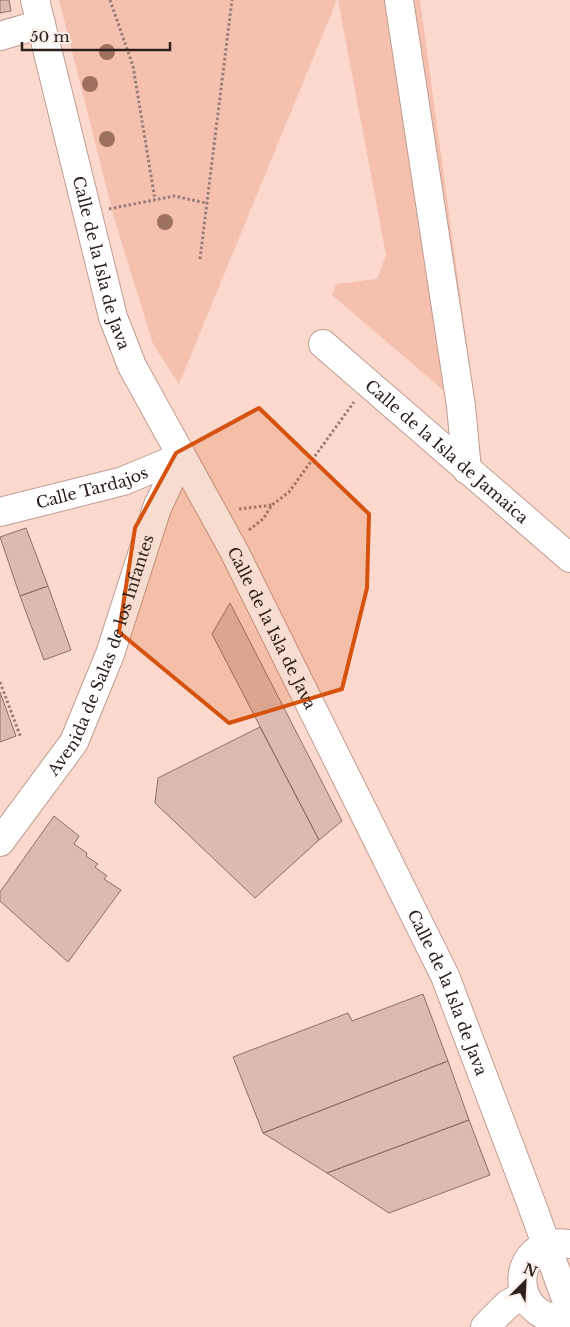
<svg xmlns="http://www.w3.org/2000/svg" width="570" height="1327" font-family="'Libre Baskerville',serif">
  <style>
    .green { fill: #f5c0ae }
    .building { fill: #ddbaaf; stroke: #8e6f65 }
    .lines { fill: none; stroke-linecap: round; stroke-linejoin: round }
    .minor-casing { stroke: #bf9d92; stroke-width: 30 }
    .path { stroke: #967d75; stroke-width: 3; stroke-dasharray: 2.5 2.5; stroke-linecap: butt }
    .minor { stroke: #fff; stroke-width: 28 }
    .tree { fill: #9e7060 }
    .marked { fill: #d5530e; fill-opacity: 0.2; stroke: #d5530e; stroke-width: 4; stroke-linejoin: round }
    .labels { text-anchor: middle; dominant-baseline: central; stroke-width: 4; stroke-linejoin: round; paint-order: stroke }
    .street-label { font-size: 16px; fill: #2d201c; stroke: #faece7 }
  </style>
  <rect width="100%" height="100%" fill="#fdd9cd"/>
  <path class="green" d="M59,0H337L179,384L153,344L115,221Z
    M338,0H420L477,419L332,295L336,284L377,279L386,255Z"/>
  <path class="building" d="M0,0H9L11,11L0,13Z
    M26,528L48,586L20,596L0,537Z
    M48,586L71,650L44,660L20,596Z
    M230,603L342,821L319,840L212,634Z
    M0,692L16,736L0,742Z
    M260,727L319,840L255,898L155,803L158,778Z
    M54,816L79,836L74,844L87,853L86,856L98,864L95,867L107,876L104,879L121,890L68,962L0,901V892Z
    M423,994L448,1061L263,1133L233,1057L348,1013L352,1021Z
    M448,1061L469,1120L327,1173L263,1133Z
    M469,1120L490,1175L389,1213L327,1173Z"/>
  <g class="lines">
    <defs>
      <g id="minor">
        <path id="s1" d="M35,0L113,317L132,366L234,551L445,976L530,1200L570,1310"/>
        <path d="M399,0L461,406L467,470"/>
        <path d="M0,36L41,24"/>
        <path id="s2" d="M323,344L570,558"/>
        <path id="s3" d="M0,512L123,481L181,457"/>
        <path id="s4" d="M0,842L74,742L110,654L157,508L181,457"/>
        <path d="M570,1244C505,1235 508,1327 570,1318"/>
        <path d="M485,1327L508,1304L524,1295"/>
      </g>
    </defs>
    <use href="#minor" class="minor-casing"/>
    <path class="path" d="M110,0L133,66L155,200
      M109,209L174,196L206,203
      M200,259L232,0
      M239,509L272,505
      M249,530L263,519L272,505L289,492L354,402
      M0,682L21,738"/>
    <use href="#minor" class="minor"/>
  </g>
  <g class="tree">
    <circle cx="107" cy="52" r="8"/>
    <circle cx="90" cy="84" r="8"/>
    <circle cx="107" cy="139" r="8"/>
    <circle cx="165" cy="222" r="8"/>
  </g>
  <path class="marked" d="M259,408L369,514L367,588L342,689L229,723L119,632L135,528L176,453Z"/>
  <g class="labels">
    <g class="street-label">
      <text stroke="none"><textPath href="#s1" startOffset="271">Calle de la Isla de Java</textPath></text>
      <text stroke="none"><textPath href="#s2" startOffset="164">Calle de la Isla de Jamaica</textPath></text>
      <text stroke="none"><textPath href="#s3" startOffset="95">Calle Tardajos</textPath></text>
      <text stroke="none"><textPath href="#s1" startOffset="676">Calle de la Isla de Java</textPath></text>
      <text stroke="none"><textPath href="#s4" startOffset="215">Avenida de Salas de los Infantes</textPath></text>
      <text stroke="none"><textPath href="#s1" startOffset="1081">Calle de la Isla de Java</textPath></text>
    </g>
  </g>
  <g transform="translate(525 1282) rotate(24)" stroke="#faece7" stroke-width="4" paint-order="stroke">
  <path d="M0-4L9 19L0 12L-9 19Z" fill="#2d201c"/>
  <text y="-8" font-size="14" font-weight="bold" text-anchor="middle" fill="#2d201c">N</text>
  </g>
  <path d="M22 42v8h148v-8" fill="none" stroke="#2d201c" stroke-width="2.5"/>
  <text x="30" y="42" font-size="15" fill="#2d201c" stroke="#faece7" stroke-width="4" paint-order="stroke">50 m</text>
</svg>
